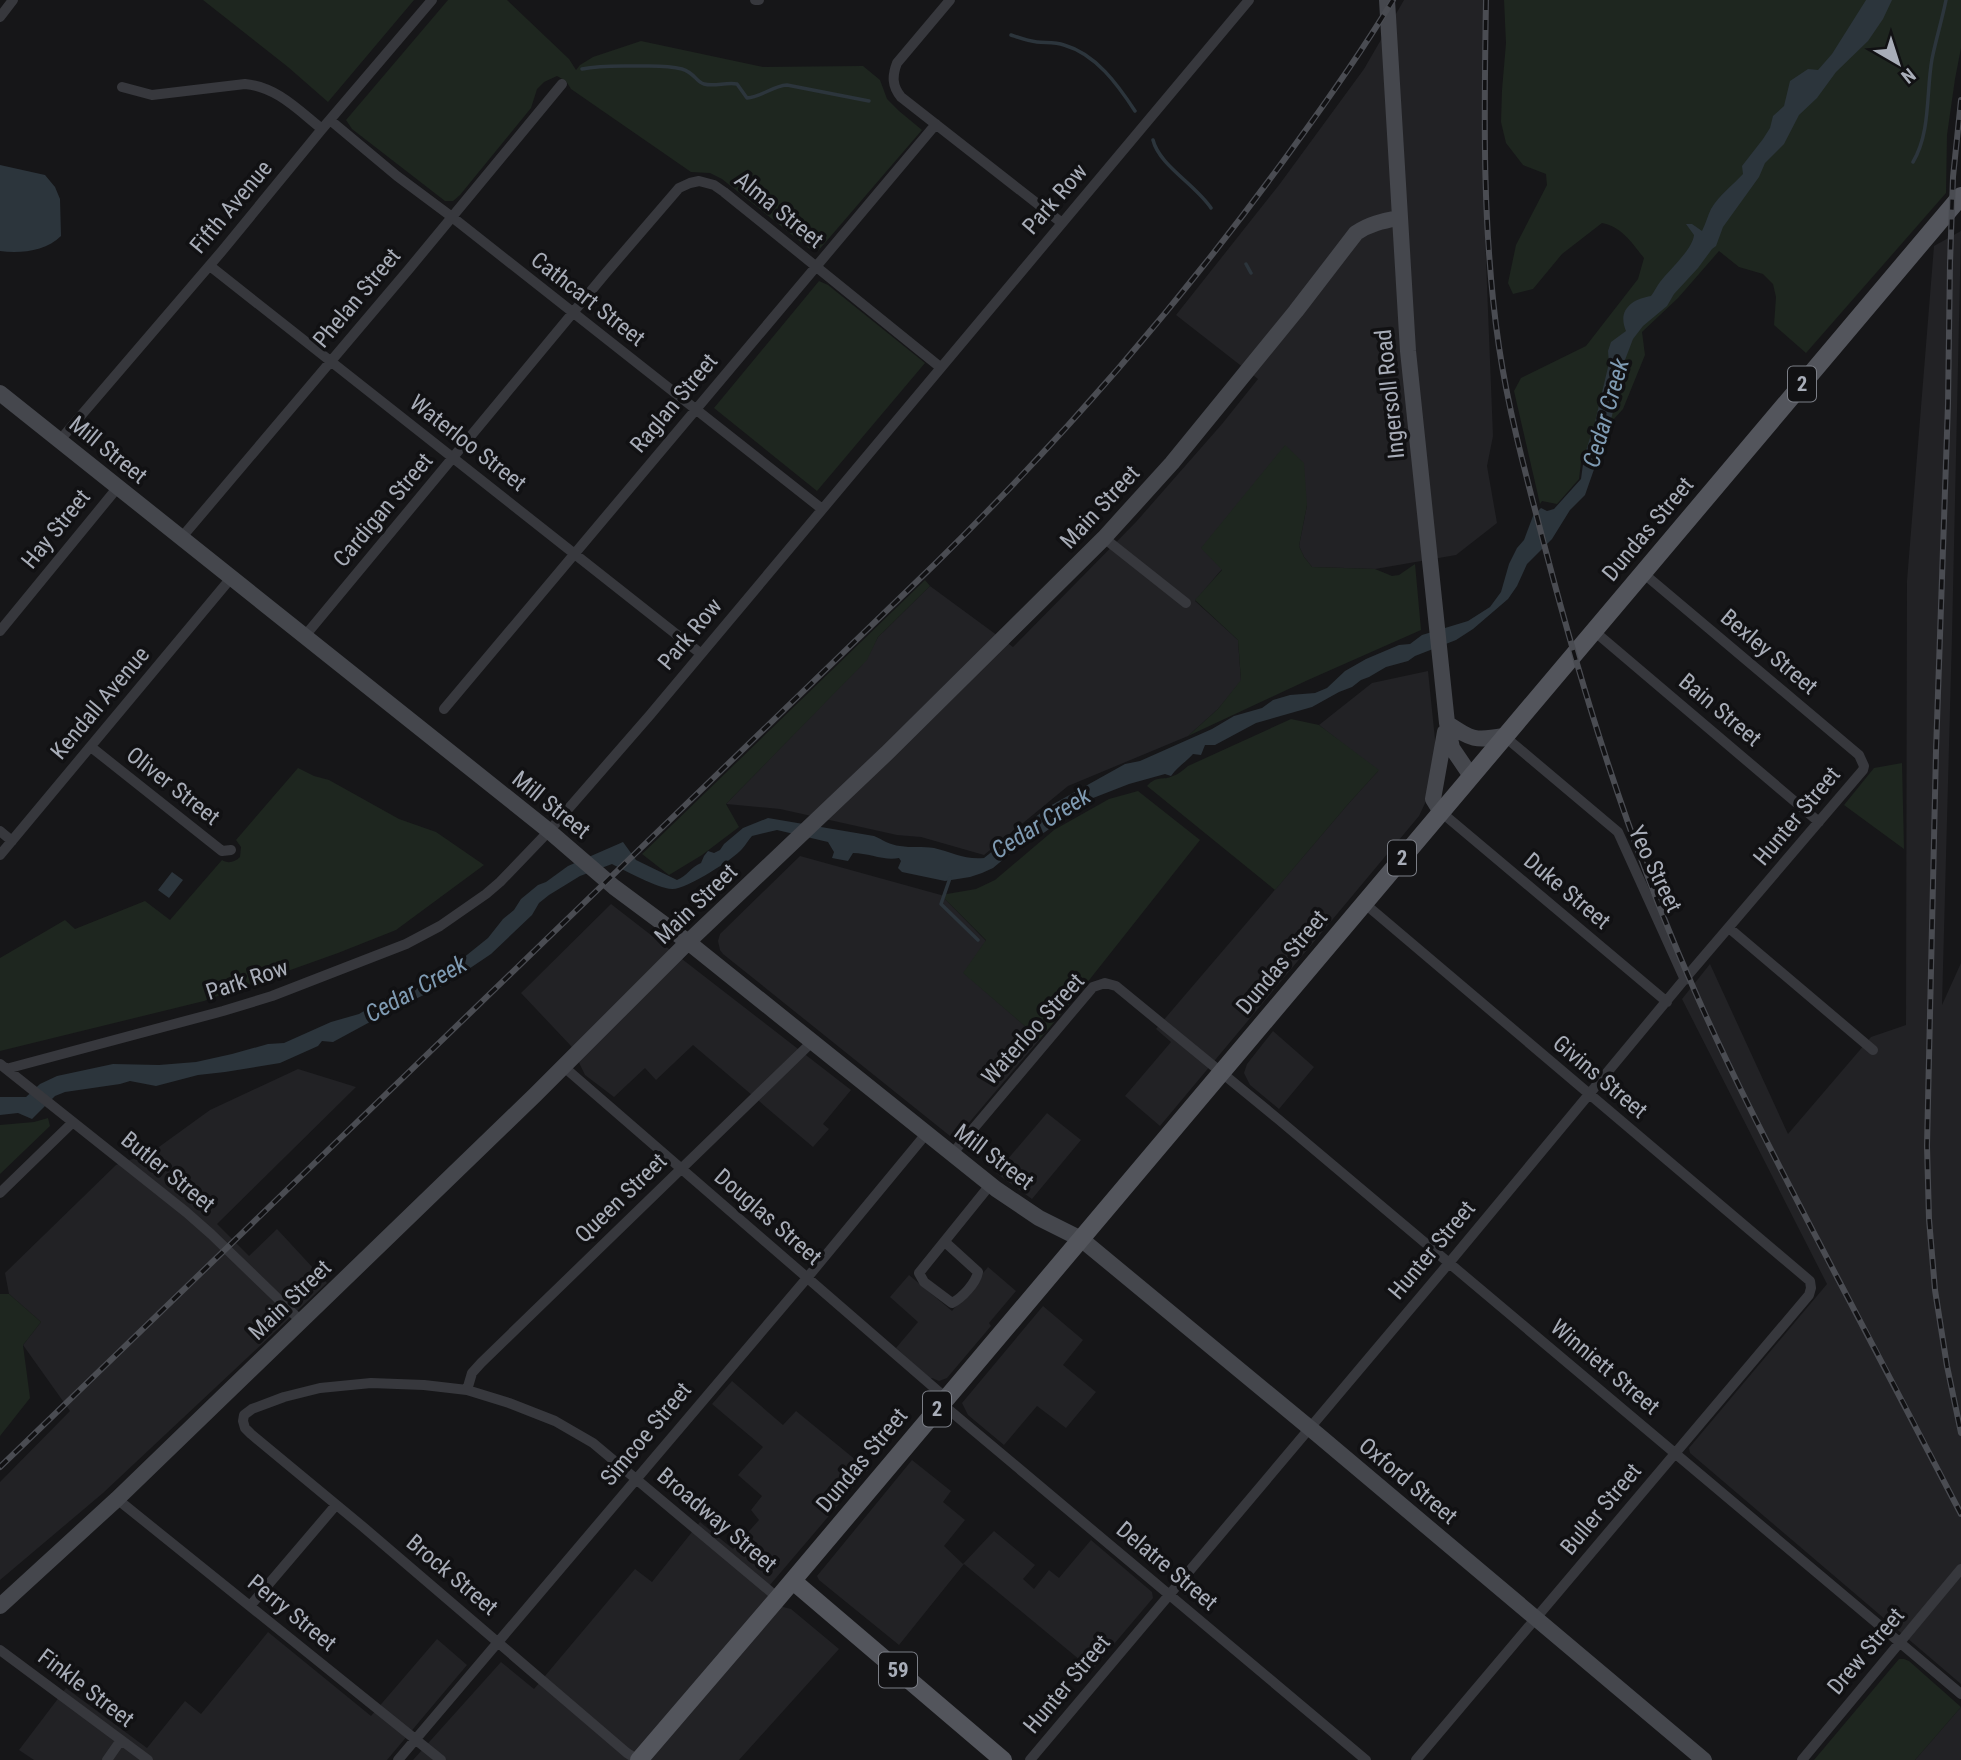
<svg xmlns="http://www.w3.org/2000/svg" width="1961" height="1760" font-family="'Roboto Condensed',sans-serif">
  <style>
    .built { fill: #222225 }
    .green { fill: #1e261f }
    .water { fill: #2c353c }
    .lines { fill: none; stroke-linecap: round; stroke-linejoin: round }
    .stream { stroke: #2c353c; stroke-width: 3.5 }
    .minor { stroke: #37383d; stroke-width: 10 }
    .secondary { stroke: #45474d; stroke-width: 16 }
    .primary { stroke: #53555c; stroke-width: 18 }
    .rail-casing { stroke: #4a4c52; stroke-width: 6 }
    .rail { stroke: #111113; stroke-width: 3.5; stroke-dasharray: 10; stroke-linecap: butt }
    .labels { text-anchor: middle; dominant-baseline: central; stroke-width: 7; stroke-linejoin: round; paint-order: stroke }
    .shield { fill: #111113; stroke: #7b7e86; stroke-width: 2 }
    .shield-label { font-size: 21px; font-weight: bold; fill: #a8adb8 }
    .street-label { font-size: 23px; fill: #a8adb8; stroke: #111113 }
    .water-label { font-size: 24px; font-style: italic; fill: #7f9bb3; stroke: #111113 }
  </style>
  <rect width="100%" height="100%" fill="#161618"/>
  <path class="built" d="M1404,0H1485V235L1493,436L1487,466L1497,523L1456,555L1375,569L1312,567L1304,557L1299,546L1307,505L1222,569L1195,601L1238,640L1241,681L1218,709L1188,736L1068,786L984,855L921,837L897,835L780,809L726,804L866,660L878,637L930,586L1013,647L1136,522L1222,424L1258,379L1176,315L1279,185L1364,69Z
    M1961,231L1952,635L1942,1005L1961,963V1684L1690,1453L1689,1448L1827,1284L1682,999L1710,964L1788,1134L1871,1037L1906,1025L1907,581L1934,246Z
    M1428,671L1436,749L1427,799L1419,816L1160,1126L1125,1096L1171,1042L1156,1029L1349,803L1378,771L1319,725L1372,683Z
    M800,856L941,895L986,941L964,973L1040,1039L956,1138L950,1136L723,954L720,950L718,941L720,934Z
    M611,904L851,1090L823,1124L829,1129L813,1147L693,1045L656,1080L645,1068L614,1097L585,1075L571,1046L521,993Z
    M1273,1031L1314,1067L1279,1109L1250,1085L1244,1073L1247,1064Z
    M298,1069L356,1087L217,1224L249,1256L277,1229L327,1283L103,1493L0,1580V1482L70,1411L23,1345L41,1322L9,1294L5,1273L116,1165L152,1152L210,1110Z
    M1047,1113L1081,1140L1032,1199L996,1173Z
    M988,1267L1016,1291L989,1323L991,1326L947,1378L939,1381L932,1378L930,1379L896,1348L918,1322L890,1297L909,1275L952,1311Z
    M1043,1306L1083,1340L1063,1365L1096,1392L1066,1428L1037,1406L1004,1445L968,1415L962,1403Z
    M732,1381L783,1425L796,1411L868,1470L764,1592L783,1607L791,1609L839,1649L739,1760H413L501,1662L534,1689L635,1569L652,1582L700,1522L733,1549L759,1520L751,1510L762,1496L738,1475L763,1447L712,1404Z
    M912,1460L951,1491L943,1502L965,1520L944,1546L963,1564L994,1531L1035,1565L1023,1579L1034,1589L1049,1570L1059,1578L1091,1540L1152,1592L1153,1598L1092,1670L964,1564L899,1645L819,1580L817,1576Z
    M268,1632L371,1716L437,1639L467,1665L387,1760H34L19,1750L66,1688L147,1748L185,1701L201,1714Z
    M1961,1707V1760H1915Z"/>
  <path class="green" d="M203,0H414L328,102L288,67Z
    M448,0H507L569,59L576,70L580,65L593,57L641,41L763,67L863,66L880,80L887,99L899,111L922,130L818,251L817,249L811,250L722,179L710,173L691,172L571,89L566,81L557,76L544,82L537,89L531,108L460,195L453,201H445L352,129L346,120Z
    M1504,0H1961V48L1955,79L1947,135L1946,193L1806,353L1774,325L1776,297L1773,284L1763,274L1739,267L1719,251L1678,298L1642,332L1645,355L1623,409L1582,454L1579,479L1557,504L1542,501L1540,504L1514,391L1521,378L1586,346L1638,279L1644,258C1633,244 1621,226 1602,223L1562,254L1533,289L1513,294L1508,283L1516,245L1547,185L1546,174L1523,165L1506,143L1501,122L1502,90L1506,43Z
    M819,281L828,285L925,363L817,491L714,408Z
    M1285,445L1304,463L1307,505L1299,546L1304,557L1312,567L1375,569L1392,576L1399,575L1415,564L1421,630L1308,680L1188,736L1218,709L1241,680L1238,640L1195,600L1222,570L1201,548Z
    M925,580L930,586L878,637L867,660L726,804L739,827L702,855L669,875L642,854Z
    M1291,719L1319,725L1379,770L1349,803L1275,890L1147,786C1157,775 1162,781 1173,776C1179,774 1183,770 1188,766Z
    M1902,763L1904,849L1844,805L1874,768Z
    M298,768L314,776L329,780L399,819L436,832L484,865L396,930L338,953L204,1001L0,1051V958L65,920L75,929L145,901L170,920L222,860C228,864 235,862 240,857L241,847L236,840Z
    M1138,791L1200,840L1090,979L1040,1039L963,973L986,940L941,895L976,889L995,880L1054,830L1109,799Z
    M48,1118L50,1126L0,1174V1125L34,1122Z
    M0,1294H9L41,1322L23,1345L30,1398L0,1436Z
    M1899,1659H1904L1909,1661L1961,1707L1915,1760H1814Z"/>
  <path class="water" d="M1866,0H1892L1883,19L1868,41L1836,72L1817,98L1799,115L1784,144L1765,163L1759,177L1723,227L1716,246L1712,249L1698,268L1674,294L1667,306L1643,326L1633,339L1620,373L1612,416L1599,447L1598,458L1585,495L1570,510L1552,539L1527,564L1517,586L1508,599L1473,629L1456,640L1415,656L1408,661L1386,667L1369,677L1361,680L1352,687L1339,692L1312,707L1256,723L1215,745H1205L1201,755L1193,754C1186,762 1178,766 1171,776L1165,774L1129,784L1088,800L1045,832L1017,848L993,868L982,873L970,877L945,881L902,872L898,868L901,861L899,858C884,861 869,853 853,853L848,861L832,858L834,852L828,842L777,830L752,836C748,840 746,845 742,849C734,859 685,890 672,889C657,888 626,871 612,864L580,876L549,895L539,903L532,915L491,954L448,983L381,1016L333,1042L322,1041L318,1046L280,1063L225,1072L198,1075L156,1086L130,1081L120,1084L65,1092L55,1096L32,1119L18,1113L0,1115V1097H26L40,1084L57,1076L113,1064L159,1065L196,1062L232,1054L268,1044L284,1043L331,1022L359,1014L393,994L413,990L447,971L488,938L503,919L514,910L521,899L538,885L546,882L568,866L623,842L636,860L677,880C687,876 691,867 701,863L704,856L708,851L714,853L720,850L724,844L743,828L768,818L874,836C883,840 890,845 900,846C911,848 923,846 934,848C951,852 965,860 984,858L1048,807L1125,764L1140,761L1212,729L1234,716L1262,708L1273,700L1290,695L1315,693L1327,688L1345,671L1366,659L1399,645L1410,644L1422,635L1468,621L1490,607L1501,592L1509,564L1517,548L1524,540L1533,516L1541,508L1547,511L1554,509L1581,479L1584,457L1595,422L1609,363L1608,351L1611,342L1626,331C1617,310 1632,299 1651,296C1654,292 1657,286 1660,282C1669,270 1693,249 1694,235L1686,224H1692L1702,231C1706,223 1708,215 1711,209C1719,195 1733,185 1743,174L1742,166L1763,139L1770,128L1773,116L1784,106L1790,81L1808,69L1818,70L1832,54Z
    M0,165L45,175L55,187L60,199L61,236C46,251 20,254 0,251Z
    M172,872L183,880L169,898L158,890Z"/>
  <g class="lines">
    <path class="stream" d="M1011,35C1020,38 1028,41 1037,42C1046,43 1055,42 1064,45C1096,54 1118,85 1135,111
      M582,69C601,65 619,66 638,66C653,66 667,65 682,69C695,73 696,82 704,84C714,87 726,82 737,84L747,98C762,97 772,86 787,85L869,101
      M1153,140C1159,165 1196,185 1211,208
      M1913,162C1931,132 1926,92 1932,59C1936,39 1942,20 1946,0
      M1246,264L1251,273
      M950,878L941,904L978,940"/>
    <path class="minor" d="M755,0H759
      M950,0L897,63C892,76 892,86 901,97L1062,223
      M0,17L13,0
      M122,87L152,95L245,84C277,87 298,110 322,129
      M330,120L397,176L452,217L822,509
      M210,266L700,653
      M60,440L222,251L322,129L432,0
      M182,537L409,269L562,84
      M1104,538L1186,603
      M0,631L118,487
      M1594,631L1819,822
      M304,637L605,274L679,188L690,183L699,181L714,185L724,192L940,367
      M444,709L936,124
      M1504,736L1618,832L1685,980
      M91,747L222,851L231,850
      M1441,812L1667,1002
      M0,831L12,841
      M0,855L231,578
      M1364,903L1810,1281L1811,1288L1809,1295L1416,1760
      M1729,928L1873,1050
      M0,1064L186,1212L211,1234L301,1321
      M564,1067L946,1398
      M6,1069L223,1011L272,996L406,944L440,926L486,894L500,882L549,831L650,715L1249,0
      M952,1154L1093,987L1105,983L1116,986L1278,1119L1961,1694
      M0,1193L72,1123
      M945,1242L978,1272C976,1283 962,1298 952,1303L924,1282L919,1273L990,1185
      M467,1390L472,1373L481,1363L812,1042
      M942,1404L1366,1760
      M117,1499L441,1760
      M250,1606L336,1505
      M0,1650L148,1760
      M107,1760L121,1740
      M398,1760L807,1278L926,1134
      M638,1760L627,1753L362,1526L251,1434L245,1428L243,1421L244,1415L252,1409L284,1397L320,1388L371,1383L424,1385L467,1390L509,1403L555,1421L593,1443L778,1598
      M1030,1760L1449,1263L1688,975L1863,770L1864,766L1859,755L1643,573
      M1802,1760L1961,1569"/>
    <path class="secondary" d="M1387,0L1408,351L1447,723L1452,748L1471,776
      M0,393L549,831L614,887L688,942L996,1189L1039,1218L1081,1239L1317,1434L1704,1760
      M1447,723C1472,740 1475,741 1504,736
      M1441,812L1433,799L1445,732
      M0,1606L117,1499L535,1095L688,942L888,752L1104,538L1172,463L1296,311L1356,233C1369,224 1383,221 1398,218"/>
    <path class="primary" d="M793,1581L1003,1760
      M639,1760L778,1598L1961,196"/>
    <defs>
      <path id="rail" d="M1486,0C1484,116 1482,232 1499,347C1509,414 1527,479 1544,544C1583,693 1628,839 1690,980C1734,1082 1786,1179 1837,1277C1879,1356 1920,1435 1961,1514
        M1961,100L1953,177L1950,263L1948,404L1936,751L1927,1146L1929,1219L1935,1290L1947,1366L1961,1433
        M0,1467L936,563C1066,435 1185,297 1292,149C1327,101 1362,51 1393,0"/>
    </defs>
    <use href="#rail" class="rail-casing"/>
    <use href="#rail" class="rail"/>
  </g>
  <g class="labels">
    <g class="shield">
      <rect x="1788" y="366.5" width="28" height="35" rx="5"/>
      <rect x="1388" y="840.5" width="28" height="35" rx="5"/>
      <rect x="923" y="1391.5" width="28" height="35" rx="5"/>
      <rect x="879" y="1652.5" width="38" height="35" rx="5"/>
    </g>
    <g class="shield-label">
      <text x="1802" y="384">2</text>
      <text x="1402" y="858">2</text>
      <text x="937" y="1409">2</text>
      <text x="898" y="1670">59</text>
    </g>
    <g class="street-label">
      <text transform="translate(1055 199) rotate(-49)">Park Row</text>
      <text transform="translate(231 207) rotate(-50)">Fifth Avenue</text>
      <text transform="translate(779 210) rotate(39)">Alma Street</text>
      <text transform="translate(357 298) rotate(-50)">Phelan Street</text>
      <text transform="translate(588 299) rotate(38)">Cathcart Street</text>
      <text transform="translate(1390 394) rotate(-96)">Ingersoll Road</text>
      <text transform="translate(674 403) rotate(-50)">Raglan Street</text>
      <text transform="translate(468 443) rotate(38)">Waterloo Street</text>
      <text transform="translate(108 450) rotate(39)">Mill Street</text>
      <text transform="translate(1100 507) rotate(-47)">Main Street</text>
      <text transform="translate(383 510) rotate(-50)">Cardigan Street</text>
      <text transform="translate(56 529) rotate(-51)">Hay Street</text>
      <text transform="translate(1648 529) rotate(-50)">Dundas Street</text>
      <text transform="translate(690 634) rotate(-50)">Park Row</text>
      <text transform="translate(1769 652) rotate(40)">Bexley Street</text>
      <text transform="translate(100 703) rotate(-50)">Kendall Avenue</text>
      <text transform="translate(1720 710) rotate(40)">Bain Street</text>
      <text transform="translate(173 786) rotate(38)">Oliver Street</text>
      <text transform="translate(551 805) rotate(39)">Mill Street</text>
      <text transform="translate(1797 816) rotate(-50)">Hunter Street</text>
      <text transform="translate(1655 869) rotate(64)">Yeo Street</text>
      <text transform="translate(1567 891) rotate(40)">Duke Street</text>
      <text transform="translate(696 904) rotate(-44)">Main Street</text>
      <text transform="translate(1282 962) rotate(-50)">Dundas Street</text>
      <text transform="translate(247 980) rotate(-18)">Park Row</text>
      <text transform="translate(1033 1029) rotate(-48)">Waterloo Street</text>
      <text transform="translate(1600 1077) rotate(40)">Givins Street</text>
      <text transform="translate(994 1157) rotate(37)">Mill Street</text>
      <text transform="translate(168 1172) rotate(39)">Butler Street</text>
      <text transform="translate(621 1198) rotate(-44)">Queen Street</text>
      <text transform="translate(768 1217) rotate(41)">Douglas Street</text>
      <text transform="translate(1432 1250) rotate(-50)">Hunter Street</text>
      <text transform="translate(290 1300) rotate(-44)">Main Street</text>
      <text transform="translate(1605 1367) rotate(40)">Winniett Street</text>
      <text transform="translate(646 1434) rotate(-50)">Simcoe Street</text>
      <text transform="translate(862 1460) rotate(-50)">Dundas Street</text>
      <text transform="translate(1408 1481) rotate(40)">Oxford Street</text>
      <text transform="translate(1601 1509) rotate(-50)">Buller Street</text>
      <text transform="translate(717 1520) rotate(40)">Broadway Street</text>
      <text transform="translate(1167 1566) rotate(40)">Delatre Street</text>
      <text transform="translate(452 1575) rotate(40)">Brock Street</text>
      <text transform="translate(292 1613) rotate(39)">Perry Street</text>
      <text transform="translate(1866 1651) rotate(-50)">Drew Street</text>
      <text transform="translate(1067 1684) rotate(-50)">Hunter Street</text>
      <text transform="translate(86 1688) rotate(37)">Finkle Street</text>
    </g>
    <g class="water-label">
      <text transform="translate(1606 413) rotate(-74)">Cedar Creek</text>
      <text transform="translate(1041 823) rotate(-32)">Cedar Creek</text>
      <text transform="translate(416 989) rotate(-29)">Cedar Creek</text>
    </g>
  </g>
  <g transform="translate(1898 63) rotate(141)" stroke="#111113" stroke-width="5" paint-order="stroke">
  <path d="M0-5L12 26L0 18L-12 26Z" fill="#a8adb8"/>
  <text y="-10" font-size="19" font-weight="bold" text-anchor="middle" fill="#a8adb8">N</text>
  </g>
</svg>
